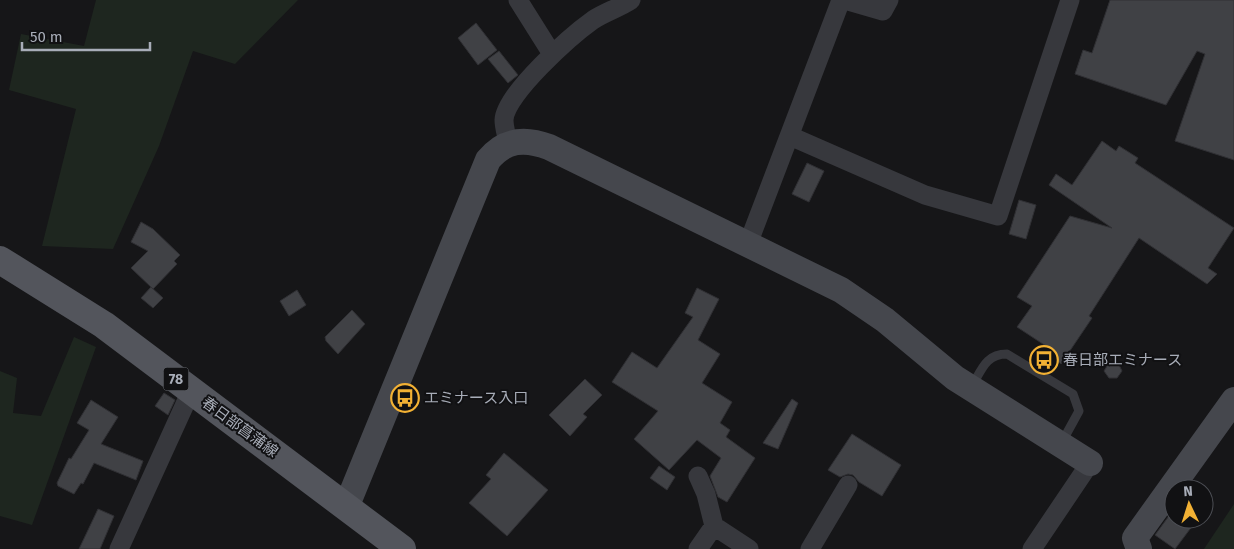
<svg xmlns="http://www.w3.org/2000/svg" width="1234" height="549" font-family="'Fira Sans','Noto Sans JP',sans-serif">
  <style>
    .green { fill: #1e261f }
    .building { fill: #404145; stroke: #303034 }
    .lines { fill: none; stroke-linecap: round; stroke-linejoin: round }
    .lane { stroke: #37383d; stroke-width: 9 }
    .street { stroke: #37383d; stroke-width: 19 }
    .secondary { stroke: #45474d; stroke-width: 26 }
    .primary { stroke: #53555c; stroke-width: 28 }
    .labels { text-anchor: middle; dominant-baseline: central; stroke-width: 4; stroke-linejoin: round; paint-order: stroke }
    .shield { fill: #111113; stroke: #7b7e86; stroke-width: 1 }
    .shield-label { font-size: 14px; font-weight: bold; fill: #a8adb8 }
    .poi-label { font-size: 15px; fill: #a8adb8; stroke: #111113; text-anchor: start }
    .street-label { font-size: 15px; fill: #a8adb8; stroke: #111113 }
  </style>
  <rect width="100%" height="100%" fill="#161618"/>
  <path class="green" d="M96,0H298L235,64L193,51L159,146L113,249L42,246L76,109L9,90L21,34L84,46Z
    M74,337L96,347L32,525L0,516V371L17,378L13,413L41,416Z
    M1234,504V549H1204Z"/>
  <path class="building" d="M1110,0H1234V160L1175,141L1205,54L1197,51L1166,105L1075,74L1083,50L1092,53Z
    M476,23L497,50L478,65L458,38Z
    M499,51L518,75L508,83L488,59Z
    M1102,141L1116,151L1119,146L1138,158L1135,163L1234,228L1208,268L1217,274L1207,284L1139,238L1089,316L1092,318L1061,364L1059,362L1051,373L1048,371L1049,348L1017,327L1032,306L1017,297L1070,216L1112,228L1049,185L1056,174L1072,185Z
    M807,163L824,171L809,202L792,194Z
    M1019,200L1036,205L1026,239L1009,234Z
    M141,222L153,229L180,255L174,261L177,264L153,289L131,268L148,251L131,242Z
    M151,287L163,298L153,308L141,298Z
    M697,288L719,299L698,340L720,354L702,383L732,402L720,423L730,430L726,437L755,458L727,502L718,497L710,476L721,458L697,440L669,470L634,439L658,411L612,382L632,352L657,368L693,317L685,313Z
    M297,290L306,305L289,316L280,301Z
    M352,310L365,324L338,354L326,341L325,337Z
    M1109,363H1118L1122,371L1117,378H1109L1104,371Z
    M585,379L602,395L583,414L587,417L570,436L549,415Z
    M164,393L175,400L168,415L155,406Z
    M792,399L798,403L778,449L763,443Z
    M91,400L118,417L101,444L143,461L136,480L94,463L83,484L81,483L74,494L58,486L57,483L69,458L71,459L89,430L77,423Z
    M852,434L901,465L882,496L859,482L853,475L848,474L840,477L828,470Z
    M504,453L548,490L507,536L469,503L491,479L486,475Z
    M659,466L675,477L667,490L650,478Z
    M98,509L114,516L100,549H79Z
    M1174,509V519H1184L1193,525L1175,549L1155,535Z"/>
  <g class="lines">
    <path class="lane" d="M972,386C982,369 986,354 1007,354L1073,394L1079,411L1062,442"/>
    <path class="street" d="M518,0L552,54
      M845,0L883,11L889,0
      M790,136L925,195L998,216L1070,0
      M508,143C507,136 504,128 504,120C505,94 572,35 593,20C605,12 619,8 631,0
      M748,244L841,0
      M698,476L706,494L714,526L698,549
      M714,526L749,549
      M119,549L191,391
      M810,549L848,485
      M1032,549L1090,463"/>
    <path class="secondary" d="M347,505L488,160C505,139 525,138 549,147L841,290L885,320L955,378L1090,463
      M1139,549L1135,538L1234,400"/>
    <path class="primary" d="M0,260L104,325L402,549"/>
  </g>
  <defs>
    <symbol id="bus-ring" viewBox="-11 -11 22 22"><circle r="9.5" fill="#111113" stroke="#f2b134" stroke-width="1.5"/><path d="M-5-6H5V4H4V6H2V4H-2V6H-4V4H-5ZM-3.5-4V0h7V-4ZM-3.5 1.2v1.5H-2V1.2ZM2 1.2v1.5H3.5V1.2Z" fill="#f2b134"/></symbol>
  </defs>
  <g fill-rule="evenodd">
    <use href="#bus-ring" x="1028" y="344" width="32" height="32"/>
    <use href="#bus-ring" x="389" y="382" width="32" height="32"/>
  </g>
  <g class="labels">
    <rect class="shield" x="163.5" y="367.5" width="25" height="23" rx="4"/>
    <g class="shield-label">
      <text x="176" y="379">78</text>
    </g>
    <g class="poi-label">
      <text x="1063" y="360">春日部エミナース</text>
      <text x="424" y="398">エミナース入口</text>
    </g>
    <g class="street-label">
      <text transform="translate(240 427) rotate(36)">春日部菖蒲線</text>
    </g>
  </g>
  <g transform="translate(1189 504) rotate(356)"><circle r="24" fill="#111113" stroke="#4d4f55"/>
  <path d="M0-4L9 19L0 12L-9 19Z" fill="#f2b134"/>
  <text y="-8" font-size="14" font-weight="bold" text-anchor="middle" fill="#a8adb8">N</text>
  </g>
  <path d="M22 42v8h128v-8" fill="none" stroke="#a8adb8" stroke-width="2.5"/>
  <text x="30" y="42" font-size="15" fill="#a8adb8" stroke="#111113" stroke-width="4" paint-order="stroke">50 m</text>
</svg>
